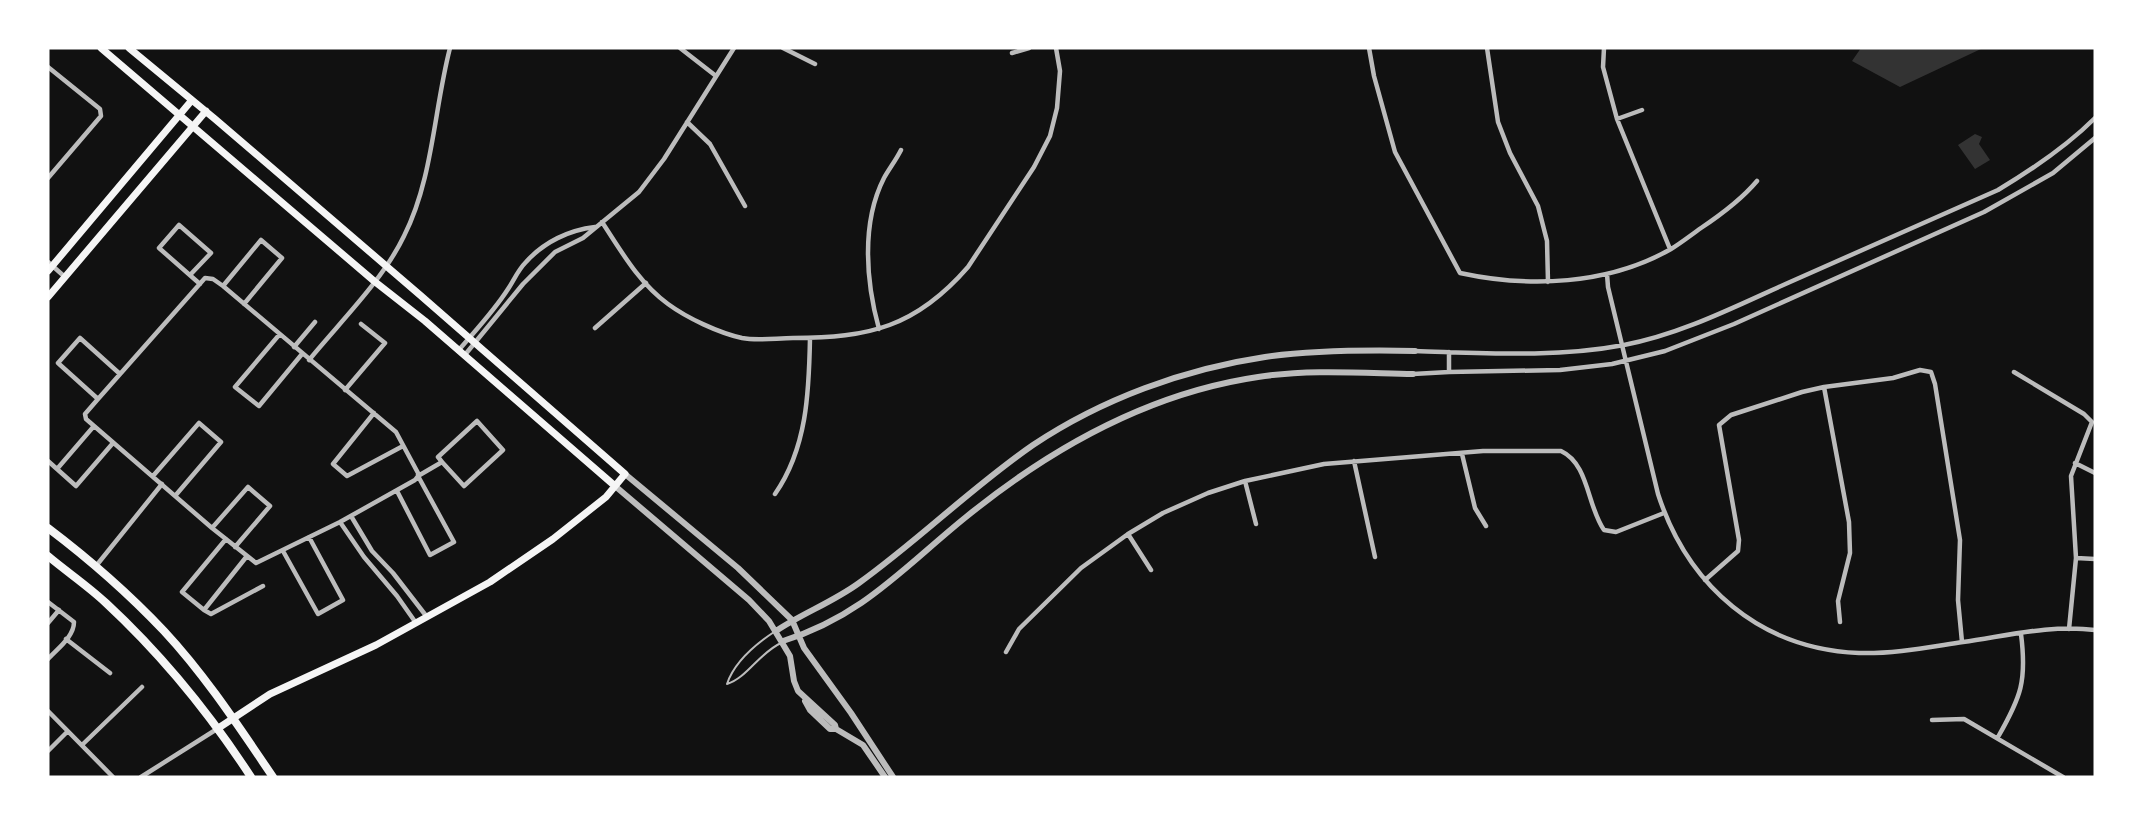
<svg xmlns="http://www.w3.org/2000/svg" width="2143" height="825" font-family="'Source Sans 3',sans-serif">
  <style>
    .water { fill: #333 }
    .lines { fill: none; stroke-linecap: round; stroke-linejoin: round }
    .service { stroke: #bcbcbc; stroke-width: 2 }
    .minor { stroke: #bcbcbc; stroke-width: 4.5 }
    .tertiary { stroke: #bcbcbc; stroke-width: 6 }
    .secondary { stroke: #f5f5f5; stroke-width: 7 }
    .primary { stroke: #f5f5f5; stroke-width: 8 }
  </style>
  <rect width="100%" height="100%" fill="#111"/>
  <path class="water" d="M1861,48H1983L1900,87L1852,61Z
    M1975,134L1982,137L1979,144L1990,160L1975,169L1958,145Z"/>
  <g class="lines">
    <path class="service" d="M727,684C734,663 756,644 774,632
      M727,684C747,678 759,653 781,643"/>
    <path class="minor" d="M680,48L716,76
      M783,48L815,64
      M1369,48L1374,76L1395,152L1460,273C1529,288 1608,285 1671,249C1681,243 1691,235 1701,228C1722,214 1741,200 1757,181
      M1487,48L1498,122L1510,153L1538,206L1547,241L1548,282
      M1604,48L1603,67L1617,119L1670,249
      M1012,53L1029,48
      M48,67L100,109L101,116L48,178
      M1617,119L1642,110
      M687,122L710,144L745,206
      M602,222C621,251 639,283 668,304C687,318 719,333 742,338C758,341 777,338 793,338C869,338 916,327 968,267L1034,167L1050,136L1057,108L1060,71L1056,48
      M48,262L65,277
      M1607,274L1608,287L1658,494C1688,586 1760,649 1859,653C1894,654 1929,647 1963,642C2006,636 2052,624 2095,630
      M190,275L211,253L179,225L159,248L200,284
      M205,278L213,279L223,286L396,432L418,473V476L415,480L340,522L256,563L212,528L86,419L85,414L98,399Z
      M223,286L261,240L282,258L244,304
      M595,328L646,283
      M879,329C866,282 861,223 884,178C889,169 896,160 901,150
      M279,335L235,387L259,406L302,354
      M294,347L315,322
      M458,351C475,331 494,311 508,289C514,280 518,270 526,262C544,242 569,230 595,227
      M1415,351C1484,353 1556,358 1624,345C1682,334 1736,306 1790,282C1859,251 1929,221 1998,190C2033,169 2066,147 2095,118
      M464,356L523,284L555,252L583,238L639,192L664,159L734,48
      M309,360C340,322 383,280 404,236C433,179 434,109 450,48
      M1449,372V352
      M2014,372L2084,414L2092,422L2071,476L2076,558L2069,629
      M1413,374L1449,372L1560,370L1612,364L1665,351L1734,324L1984,212L2053,173L2095,138
      M1824,387L1849,522L1850,553L1838,601L1840,622
      M345,390L385,343L361,324
      M98,399L58,363L80,338L120,374
      M374,413L333,464L347,476L403,446
      M1462,454L1475,508L1486,526
      M48,461L76,486L113,443
      M1354,461L1375,557
      M2075,463L2095,473
      M57,469L94,426
      M153,476L199,423L221,442L175,496
      M1245,481L1256,524
      M397,491L430,555L454,542L418,476L442,462L438,457L477,421L503,450L464,486L442,462
      M775,494C807,448 809,392 810,338
      M351,516L372,551L393,573L427,617
      M340,522L364,557L397,596L416,623
      M212,528L248,487L270,506L235,547
      M1128,534L1151,570
      M226,539L182,592L204,610L247,556
      M283,551L318,614L343,600L309,537
      M2076,558L2095,559
      M96,566L162,484
      M1705,580L1738,551L1739,540L1719,425L1731,415L1802,392L1824,387L1893,378L1920,370L1931,372L1935,384L1960,540L1958,600L1962,642
      M48,602L74,622C74,637 57,649 48,659
      M204,610L211,614L263,586
      M48,623L59,610
      M66,639L110,673
      M1006,652L1019,629L1081,568L1128,534L1163,513L1208,493L1245,481L1324,464L1483,451H1561C1589,464 1587,506 1604,530L1616,532L1664,513
      M48,711L113,777
      M1932,720L1964,719L2063,777
      M1998,737C2021,697 2027,681 2021,634
      M82,745L142,687
      M48,751L67,732
      M141,777L217,729"/>
    <path class="tertiary" d="M625,474L738,568L792,620L804,648L851,713L893,777
      M615,486L749,600L769,621L790,656L794,681L798,691L835,725L836,729
      M776,631C803,613 833,602 859,583C919,540 972,487 1033,445C1102,399 1184,369 1265,357C1314,350 1366,350 1415,351
      M783,641C863,616 904,567 966,517C1051,448 1149,393 1258,377C1309,369 1361,373 1413,374
      M805,701L810,710L830,729H836L863,745L885,777"/>
    <path class="secondary" d="M101,48L374,281L425,321L615,486
      M129,48L215,119L420,295L625,474L606,497L553,539L490,582L376,645L270,694L217,729
      M48,271L192,100
      M48,297L206,111"/>
    <path class="primary" d="M48,528C89,559 128,593 164,631C205,675 239,727 273,777
      M48,556C67,572 88,586 106,603C161,654 210,714 251,777"/>
  </g>
  <rect width="2143" height="825" fill="none" stroke="#ffffff" stroke-width="99"/>
</svg>
